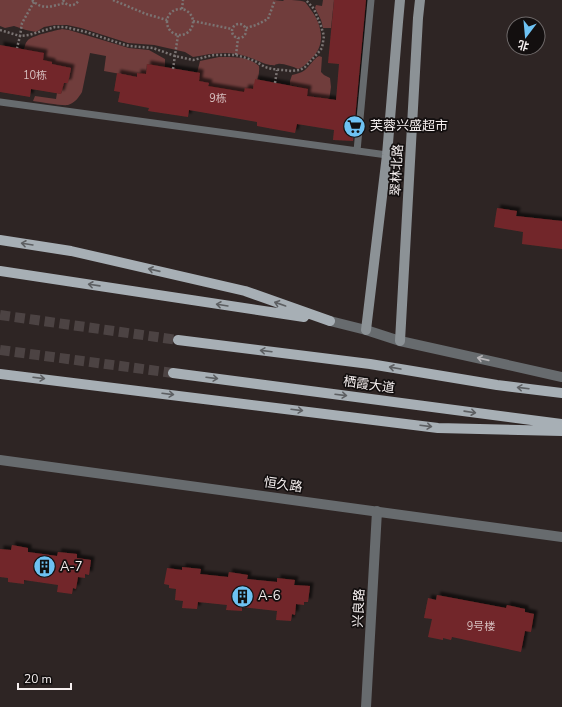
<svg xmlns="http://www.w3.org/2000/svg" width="562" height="707" font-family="'Nunito Sans','Noto Sans SC',sans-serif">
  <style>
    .green { fill: #703d3c }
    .building { fill: #72282a; filter: url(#shadow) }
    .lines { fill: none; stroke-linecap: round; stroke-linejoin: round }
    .primary-tunnel { stroke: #4c4343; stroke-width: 10; stroke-dasharray: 10 5; stroke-linecap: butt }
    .path { stroke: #7b7473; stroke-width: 2.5; stroke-dasharray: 2 2; stroke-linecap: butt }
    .service { stroke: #676b6e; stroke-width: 7 }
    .minor { stroke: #676b6e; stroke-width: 10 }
    .tertiary { stroke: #676b6e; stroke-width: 10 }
    .secondary { stroke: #8c9296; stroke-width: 10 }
    .primary { stroke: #a7afb5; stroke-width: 10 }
    .oneway { stroke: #5d5f62 }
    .oneway2 { stroke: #b6b4b6 }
    .labels { text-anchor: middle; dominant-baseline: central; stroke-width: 3.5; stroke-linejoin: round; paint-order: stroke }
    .number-label { font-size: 11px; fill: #d5bebe }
    .poi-label { font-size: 13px; fill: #f6f0f0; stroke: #130f0f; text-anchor: start }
    .street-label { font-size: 13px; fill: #f6f0f0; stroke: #130f0f }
  </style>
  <defs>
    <filter id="shadow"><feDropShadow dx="3.5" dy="-3.5" stdDeviation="1" flood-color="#0009"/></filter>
  </defs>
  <rect width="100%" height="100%" fill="#2e2524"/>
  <path class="green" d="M0,0H273L283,1L284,0C290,0 299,0 305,2C307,4 309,7 311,10C319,20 325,37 318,50C316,54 313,57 310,60C306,64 304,67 298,69C294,67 282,63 278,64C272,65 277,66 272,65C265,65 253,58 245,56C228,50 209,54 193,57L185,52L154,45L128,43L81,28L67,25H55L44,27L36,32L26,30L14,26L5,28L0,26Z
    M323,0H334L331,28H323L321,20L315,8L316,5L322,6Z
    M62,29L69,30L129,48L149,50L165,59V67L147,64L146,74L137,73V77L104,71L106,56L90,53L82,92C79,97 75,103 68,105C62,106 41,102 33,101L35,96L56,99L57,93L61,94L64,83H68L70,68L52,64V62L43,60L44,53L24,49C25,46 25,43 28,40C34,35 54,31 62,29Z
    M319,56L322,57L321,72L324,75L330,78L331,87L329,101L317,97L307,96L308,89L290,85V81L292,75C296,74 301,73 305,70C310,66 313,59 319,56Z
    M219,57C233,57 248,56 259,66C260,74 257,82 253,89L245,88L244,92L208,86V83L199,81L200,74L197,73L200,61Z"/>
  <path class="building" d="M334,0H366L353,141L333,140L334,130L297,124L295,133L257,126V122L189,110L188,117L148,111L149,108L118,102L120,92L114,91L117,73L137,77V73L146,74L147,64L200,73L199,81L209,83L208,86L244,92L245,88L253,89L255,79L308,89L307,96L336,100L339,64L328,63Z
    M0,45L44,53L43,60L52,62V64L71,68L68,83H64L61,94L31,89L30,97L0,92Z
    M497,208L517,211L516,216L562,221V249L522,244L523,232L494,227Z
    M12,545L28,548V552L57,556L58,552L77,554V558L91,560L89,575L85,574V578L78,577L76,589L73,588L72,594L57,592L58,585L24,580V584L8,582V578L0,577V549L11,550Z
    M182,567L201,569L200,574L228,577L229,572L248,575L247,579L277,582V578L295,580L294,585L310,586L308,602H304V605L296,604L295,615L292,614L291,621L276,620L277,611L242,607V611L226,610L227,605L198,602L197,609L182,608L183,601L175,600L176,589L169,588V585L164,584L167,568L182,570Z
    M437,595L506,608L507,605L525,609V612L534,614L531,632L525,631L521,652L452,637L451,640L443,638V640L428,637L432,619L424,618L428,598L436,600Z"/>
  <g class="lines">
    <path class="primary-tunnel" d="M0,315L178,340
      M0,350L173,373"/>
    <path class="path" d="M32,0C43,11 52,6 65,3
      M63,0C67,7 75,7 79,0
      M113,0L146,14L167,20
      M34,2L22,23L20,36L29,35L55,27H65L86,32L122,44L130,46L153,48L175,56L193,60L214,55H236L243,57L255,61L265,67L272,69L292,71L300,70L305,67L318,53L322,48L324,36L321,26L314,9L306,0
      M167 22a13 13 0 1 1 26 0a13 13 0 1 1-26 0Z
      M182,9L183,0
      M193,21L232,29
      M232 31a7 7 0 1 1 14 0a7 7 0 1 1-14 0Z
      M246,28L256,25L268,19L275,0
      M0,30L20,36L17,48
      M236,55L238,38
      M173,69L178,35
      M275,83L277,70"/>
    <path class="service" d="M0,102L387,155
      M357,151L371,0"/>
    <path class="minor" d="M0,460L562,537
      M366,707L377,511"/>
    <path class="tertiary" d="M330,321L366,330L400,341L562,377"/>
    <path class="secondary" d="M366,330L387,155L398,22L400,0
      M400,341L418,18L420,0"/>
    <path class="primary" d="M0,240L71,251L245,291L330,321
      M0,271L304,317
      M178,340L370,364L497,385L562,393
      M173,373L562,424
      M0,374L438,428L562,431"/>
  </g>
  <defs><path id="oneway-shaft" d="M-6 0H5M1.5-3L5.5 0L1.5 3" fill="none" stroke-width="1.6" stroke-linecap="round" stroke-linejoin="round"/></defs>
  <g class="oneway">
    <use href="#oneway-shaft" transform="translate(27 244) rotate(-171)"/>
    <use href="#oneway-shaft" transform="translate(154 270) rotate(-167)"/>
    <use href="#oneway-shaft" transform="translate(94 285) rotate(-172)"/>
    <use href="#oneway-shaft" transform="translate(280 304) rotate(-161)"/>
    <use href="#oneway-shaft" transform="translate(222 305) rotate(-171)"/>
    <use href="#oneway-shaft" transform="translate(266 351) rotate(-173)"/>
    <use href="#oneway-shaft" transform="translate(395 368) rotate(-170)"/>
    <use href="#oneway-shaft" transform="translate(39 378) rotate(7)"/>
    <use href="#oneway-shaft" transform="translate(212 378) rotate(7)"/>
    <use href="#oneway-shaft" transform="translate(523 388) rotate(-173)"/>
    <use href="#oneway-shaft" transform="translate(168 394) rotate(7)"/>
    <use href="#oneway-shaft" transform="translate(341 395) rotate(7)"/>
    <use href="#oneway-shaft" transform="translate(297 410) rotate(7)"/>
    <use href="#oneway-shaft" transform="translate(470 412) rotate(8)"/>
    <use href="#oneway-shaft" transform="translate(426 426) rotate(7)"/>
  </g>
  <use class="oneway2" href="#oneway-shaft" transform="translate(483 359) rotate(-167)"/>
  <defs>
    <symbol id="supermarket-disc" viewBox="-11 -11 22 22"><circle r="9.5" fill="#6ec2f3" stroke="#130f0f"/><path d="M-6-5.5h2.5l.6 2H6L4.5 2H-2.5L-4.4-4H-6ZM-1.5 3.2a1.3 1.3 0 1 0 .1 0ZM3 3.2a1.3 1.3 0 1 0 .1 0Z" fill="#111"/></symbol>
    <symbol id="building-disc" viewBox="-11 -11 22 22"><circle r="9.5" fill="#6ec2f3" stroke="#130f0f"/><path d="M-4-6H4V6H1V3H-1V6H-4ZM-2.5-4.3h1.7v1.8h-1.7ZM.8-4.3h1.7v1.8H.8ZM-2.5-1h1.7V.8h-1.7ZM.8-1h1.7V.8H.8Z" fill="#111"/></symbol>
  </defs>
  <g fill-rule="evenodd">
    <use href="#supermarket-disc" x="342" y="114" width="25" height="25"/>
    <use href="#building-disc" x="32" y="554" width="25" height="25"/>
    <use href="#building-disc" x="230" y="584" width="25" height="25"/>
  </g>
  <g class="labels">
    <g class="number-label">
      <text x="35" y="75">10栋</text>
      <text x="218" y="98">9栋</text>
      <text x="481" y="626">9号楼</text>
    </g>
    <g class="poi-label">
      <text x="370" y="126">芙蓉兴盛超市</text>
      <text x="60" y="567">A-7</text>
      <text x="258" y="596">A-6</text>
    </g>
    <g class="street-label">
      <text transform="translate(397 170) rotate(-87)">翠林北路</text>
      <text transform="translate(369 385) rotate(8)">栖霞大道</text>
      <text transform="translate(283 485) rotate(8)">恒久路</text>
      <text transform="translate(359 608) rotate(-87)">兴良路</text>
    </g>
  </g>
  <g transform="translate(526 36) rotate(196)"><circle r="19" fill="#130f0f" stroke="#6e6969"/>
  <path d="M0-3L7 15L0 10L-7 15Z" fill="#6ec2f3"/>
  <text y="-6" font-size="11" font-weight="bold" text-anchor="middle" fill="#f6f0f0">北</text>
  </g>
  <path d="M18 683v6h53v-6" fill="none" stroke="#f6f0f0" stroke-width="2"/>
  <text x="24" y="683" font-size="12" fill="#f6f0f0" stroke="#130f0f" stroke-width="3" paint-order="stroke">20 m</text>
</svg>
